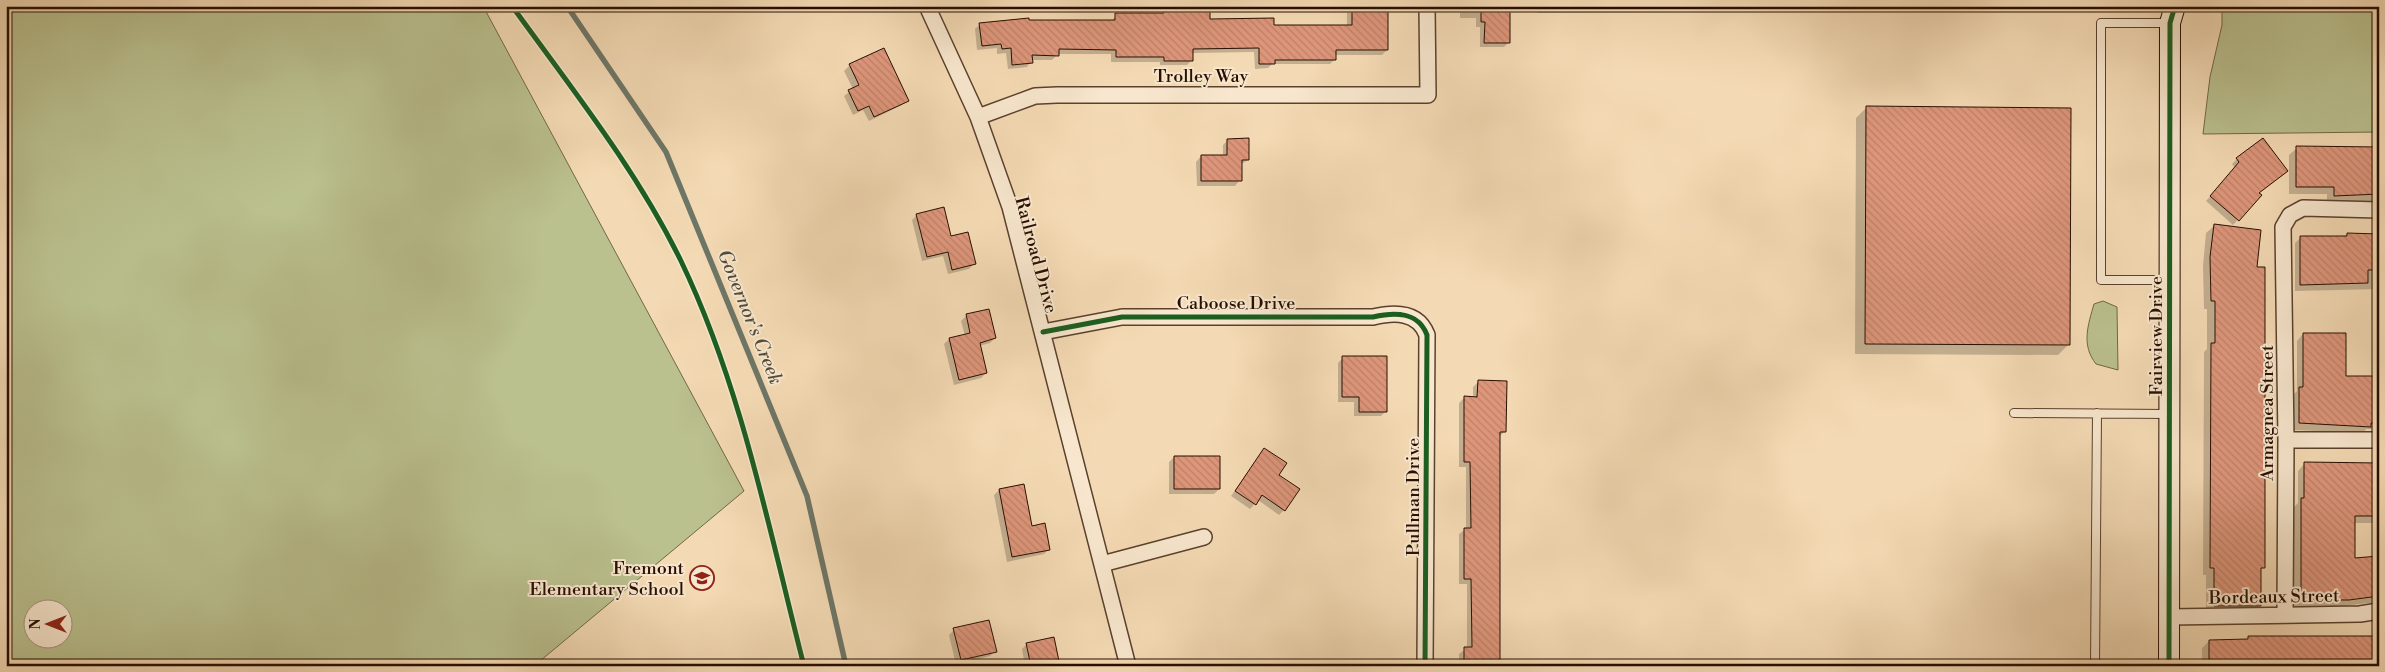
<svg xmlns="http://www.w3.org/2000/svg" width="2385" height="672" font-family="'Libre Bodoni',serif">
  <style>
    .grass { fill: #bac08e; stroke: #706747; fill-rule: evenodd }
    .shadow { fill: #0003 }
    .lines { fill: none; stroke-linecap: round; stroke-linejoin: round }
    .stream { stroke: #6d7667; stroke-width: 5.5 }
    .building { fill: url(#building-back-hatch); stroke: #270e00 }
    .lane-casing { stroke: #5a412d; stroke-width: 10 }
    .street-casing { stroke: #5a412d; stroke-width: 18 }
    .secondary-casing { stroke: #270e00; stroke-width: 22 }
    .lane { stroke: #f8e7ce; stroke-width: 8 }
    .street { stroke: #f8e7ce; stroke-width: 15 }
    .secondary { stroke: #f8e7ce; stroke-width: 20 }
    .cycleway-casing { stroke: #f8e7ce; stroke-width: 8 }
    .cycleway { stroke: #1b5e20; stroke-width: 5 }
    .labels { text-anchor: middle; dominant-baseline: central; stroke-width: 4; stroke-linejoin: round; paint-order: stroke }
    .street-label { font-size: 18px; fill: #270e00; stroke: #f8e7ce }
    .poi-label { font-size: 18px; fill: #270e00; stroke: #f8e7ce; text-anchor: end }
    .water-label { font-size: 19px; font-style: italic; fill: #504b3c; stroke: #f8e7ce }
  </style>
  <defs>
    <pattern id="building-back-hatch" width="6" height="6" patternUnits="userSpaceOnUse" patternTransform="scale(1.25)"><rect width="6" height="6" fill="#de967b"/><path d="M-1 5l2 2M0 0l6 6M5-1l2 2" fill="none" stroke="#be8069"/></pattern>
  </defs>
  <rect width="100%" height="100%" fill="#f4dab4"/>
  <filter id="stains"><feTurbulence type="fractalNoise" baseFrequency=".004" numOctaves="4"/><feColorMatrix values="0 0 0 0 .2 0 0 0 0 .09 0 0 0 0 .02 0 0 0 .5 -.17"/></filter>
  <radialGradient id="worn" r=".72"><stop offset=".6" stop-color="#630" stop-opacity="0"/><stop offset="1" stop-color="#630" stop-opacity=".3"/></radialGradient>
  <path class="grass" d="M6,6H483L744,491L534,666H6ZM32,610H62V640H32Z
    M1538,6H2132V10L1538,12Z
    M2222,6H2379V132L2203,134L2210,77L2222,25Z
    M2103,301L2117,307L2118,370L2096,364C2081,345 2088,325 2094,304Z"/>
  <path class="shadow" d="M1347,6H1387V50L1382,55H1335V59L1330,64H1272L1268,68L1255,69L1254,52L1192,53V60L1187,65H1160V62H1111V54H1058L1052,60H1032L1027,67L1008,69L1006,53L997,54V48L977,50L975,29L980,24L1028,21L1111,22L1116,15H1160L1165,10L1208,21L1273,26H1347Z
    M1460,6H1509V42L1504,47H1480V27H1476V18H1460Z
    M883,49L907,100L902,105L869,121L863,110L853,115L844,96L853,89L844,71L849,66Z
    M1867,107L2068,345L2058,355L1855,354L1856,118Z
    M1228,140L1248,160L1240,165V180L1235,186H1197L1196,162L1201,156H1223V145Z
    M2297,148H2379V202L2327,203V194H2289V155Z
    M2237,159L2286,171L2258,193L2260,195L2233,225L2206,201L2235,168L2232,164Z
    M917,215L950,238L974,264L969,269L948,274L943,256L922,261L912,220Z
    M2214,226L2256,268L2263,567L2259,571V606L2251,613H2206V575H2203L2204,352L2207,349V309H2204L2203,266L2206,233Z
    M2347,234L2379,235V289L2295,291V243L2301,237H2344Z
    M966,316L995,338L990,343L979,346L986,373L981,378L954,385L944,344L949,339L965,336L961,321Z
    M2303,334L2345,378L2379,376V429H2366L2363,433L2293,430V395L2297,391V341Z
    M1343,358L1386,411L1381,416H1354V402H1338V363Z
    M1478,382L1505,431L1499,437V666H1459V654L1467,648V584H1459V534L1466,529V467H1459V403L1464,398H1473V387Z
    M1264,449L1277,476L1284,510L1279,515L1258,500L1250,509L1231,496Z
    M1174,457L1219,489L1214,494H1169V462Z
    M2305,463L2379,464V523H2354V559L2379,557V602L2341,606H2294V507L2298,503V471Z
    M1023,485L1031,527L1049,549L1044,554L1007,562L994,495L999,490Z
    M954,630L995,651L990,656L956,665L949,635Z
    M2249,638L2379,666H2202V648L2209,641H2246Z
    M1027,644L1059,666H1025L1022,649Z"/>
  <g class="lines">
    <path class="stream" d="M567,6L666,152L807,496L846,666"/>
  </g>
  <path class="building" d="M1352,6H1388V50H1336V60H1275V64H1259V48L1193,49V61H1164V57H1116V50L1059,49V56L1032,55L1033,63L1012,65L1011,48L1002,49L1001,44L982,46L979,23L1029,18V20H1115V13H1164V9H1210V19L1274,18V25H1352Z
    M1481,6H1510V43H1484L1485,22H1481Z
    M884,48L909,101L874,117L869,106L858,111L848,90L859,85L849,64Z
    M1866,106L2071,108L2070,345L1865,344Z
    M1249,138V160H1242V181H1201V155H1227V139Z
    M2263,138L2288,171L2259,193L2262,195L2239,221L2210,196L2239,162L2236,158Z
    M2296,146L2379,147V194L2334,196V187H2296Z
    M944,207L951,236L968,232L976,264L952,270L948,252L927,257L916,214Z
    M2214,224L2261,230L2257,267H2265V568H2261V606H2214V568H2210L2211,343H2215V301H2211L2210,257Z
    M2347,233L2379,234V270H2368V283L2300,285V236H2347Z
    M989,309L996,338L980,343L987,373L959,380L949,338L970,333L966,314Z
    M2303,333H2346V376H2379V423H2371V427L2299,423V387H2303Z
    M1342,356H1387V412H1359V397H1342Z
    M1478,380L1507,381L1506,432H1500V666H1464V647H1472L1471,579H1464V528H1471L1470,462H1464V396L1477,397Z
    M1264,448L1287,463L1279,475L1300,489L1285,511L1262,495L1256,505L1235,491Z
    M1174,456H1220V489H1174Z
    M2304,462L2379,463V516H2355V558L2379,556V596L2349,600H2301V498H2304Z
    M1024,484L1032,526L1045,523L1050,550L1012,557L999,489Z
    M989,620L997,652L961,660L953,628Z
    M2248,636H2379V666H2209V640L2248,639Z
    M1054,637L1060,666H1031L1026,643Z"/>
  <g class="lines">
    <defs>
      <path id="lane" d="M2169,23H2101V280H2169
        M2014,413L2169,414
        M2095,666L2097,413"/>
      <path id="street" d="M927,6L978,117L1010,207L1128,666
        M978,117L1035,96L1057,95H1428L1427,6
        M1043,332L1122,317H1373C1394,312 1418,311 1427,335L1425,666
        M2286,440H2379
        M1102,564L1204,537
        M2285,614L2286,440L2283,227L2290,215L2303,208L2379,210
        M2169,617L2360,614L2379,611"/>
      <path id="secondary" d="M2169,666L2170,23L2175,6"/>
    </defs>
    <use href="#lane" class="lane-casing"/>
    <use href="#street" class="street-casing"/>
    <use href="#secondary" class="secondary-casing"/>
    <use href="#lane" class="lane"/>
    <use href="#street" class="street"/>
    <use href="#secondary" class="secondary"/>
    <defs>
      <path id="cycleway" d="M512,6C572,89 636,169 681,261C742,388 769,530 804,666
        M1043,332L1122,317H1373C1394,312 1418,311 1427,335L1425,666
        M2169,666L2170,23L2175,6"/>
    </defs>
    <use href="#cycleway" class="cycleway-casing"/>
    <use href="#cycleway" class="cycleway"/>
  </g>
  <defs>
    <symbol id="school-ring" viewBox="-11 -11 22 22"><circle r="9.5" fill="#f8e7ce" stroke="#8f2418" stroke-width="1.5"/><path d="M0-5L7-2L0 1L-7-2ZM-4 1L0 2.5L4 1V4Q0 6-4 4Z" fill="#8f2418"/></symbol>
  </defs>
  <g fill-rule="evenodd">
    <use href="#school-ring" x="688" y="564" width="28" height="28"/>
  </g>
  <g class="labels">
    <g class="street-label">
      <text x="1201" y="76">Trolley Way</text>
      <text transform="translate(1036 255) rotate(75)">Railroad Drive</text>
      <text x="1236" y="303">Caboose Drive</text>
      <text transform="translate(2156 336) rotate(-90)">Fairview Drive</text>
      <text transform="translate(2267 413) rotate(-90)">Armagnea Street</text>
      <text transform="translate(1413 497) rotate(-90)">Pullman Drive</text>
      <text transform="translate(2274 597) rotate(-1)">Bordeaux Street</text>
    </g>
    <g class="poi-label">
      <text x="684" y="568">Fremont<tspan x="684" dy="21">Elementary School</tspan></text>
    </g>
    <g class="water-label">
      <text transform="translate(750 317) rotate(68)">Governor's Creek</text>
    </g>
  </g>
  <rect width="2385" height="672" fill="none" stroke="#f4dab4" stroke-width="25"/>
  <rect x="8" y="8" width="2370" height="657" fill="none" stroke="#270e00" stroke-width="2.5"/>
  <rect x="12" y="12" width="2360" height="647" fill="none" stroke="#270e00"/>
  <g transform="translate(48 624) rotate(270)"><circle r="24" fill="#f8e7ce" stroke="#a4907c"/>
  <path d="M0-4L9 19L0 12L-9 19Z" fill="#8f2418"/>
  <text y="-8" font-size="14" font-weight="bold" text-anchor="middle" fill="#270e00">N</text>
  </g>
  <rect width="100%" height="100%" filter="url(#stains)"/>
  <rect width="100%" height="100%" fill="url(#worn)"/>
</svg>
